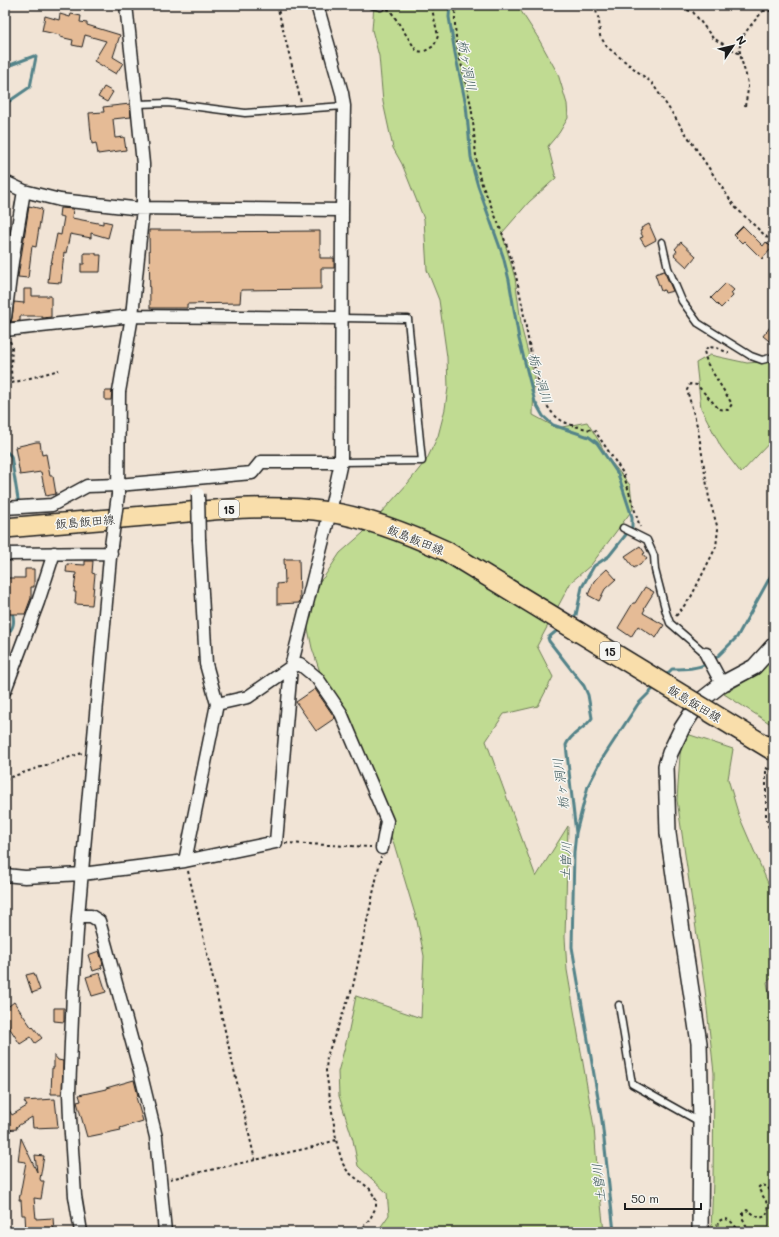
<svg xmlns="http://www.w3.org/2000/svg" width="779" height="1237" font-family="Mali,'Klee One',sans-serif">
  <style>
    .green { fill: #c0db92; stroke: #6e7c57 }
    .lines { fill: none; stroke-linecap: round; stroke-linejoin: round }
    .stream { stroke: #538389; stroke-width: 3 }
    .building { fill: #e5bb96; stroke: #1c1c1c }
    .service-casing { stroke: #1c1c1c; stroke-width: 9 }
    .minor-casing { stroke: #1c1c1c; stroke-width: 15 }
    .tertiary-casing { stroke: #1c1c1c; stroke-width: 18 }
    .primary-casing { stroke: #1c1c1c; stroke-width: 22 }
    .path { stroke: #1c1c1c; stroke-width: 2; stroke-dasharray: 3 3; stroke-linecap: butt }
    .service { stroke: #f6f6f2; stroke-width: 6 }
    .minor { stroke: #f6f6f2; stroke-width: 12 }
    .tertiary { stroke: #f6f6f2; stroke-width: 15 }
    .primary { stroke: #f9deab; stroke-width: 19 }
    .minor-bridge-casing { stroke: #1c1c1c; stroke-width: 15; stroke-linecap: butt }
    .primary-bridge-casing { stroke: #1c1c1c; stroke-width: 22; stroke-linecap: butt }
    .minor-bridge { stroke: #f6f6f2; stroke-width: 12 }
    .primary-bridge { stroke: #f9deab; stroke-width: 19 }
    .labels { text-anchor: middle; dominant-baseline: central; stroke-width: 3; stroke-linejoin: round; paint-order: stroke }
    .shield { fill: #f6f6f2; stroke: #5d5d5c; stroke-width: 1 }
    .shield-label { font-size: 11px; font-weight: bold; fill: #1c1c1c }
    .street-label { font-size: 12px; fill: #1c1c1c; stroke: #f6f6f2 }
    .water-label { font-size: 13px; font-style: italic; fill: #3c585b; stroke: #f6f6f2 }
  </style>
  <rect width="100%" height="100%" fill="#f1e4d6"/>
  <filter id="ink" filterUnits="userSpaceOnUse"><feTurbulence type="fractalNoise" baseFrequency=".025" numOctaves="2"/><feDisplacementMap in="SourceGraphic" scale="8" xChannelSelector="R" yChannelSelector="G"/><feConvolveMatrix kernelMatrix="1 2 1 2 8 2 1 2 1" color-interpolation-filters="sRGB"/></filter>
  <g filter="url(#ink)">
    <path class="green" d="M374,5H517L537,36L558,74L567,104L568,118L559,133L548,146L556,178L529,202L502,233L515,278L522,330L534,375L533,415L557,428L587,422L599,441L607,457L630,485L633,509L591,565L571,582L537,646L553,677L538,706L504,714L486,741L536,877L568,826L565,937L567,970L594,1127L597,1167L604,1232H377L389,1215L387,1193L358,1166L353,1140L339,1096L338,1072L347,1039L356,996L421,1018L424,956L417,921L394,844L370,787L326,690L312,648L307,624L308,592L324,577L340,553L363,533L408,483L427,459L438,436L445,409L448,388L447,357L439,300L427,270L424,219L402,164L393,148L383,102L379,56L372,30Z
      M710,355L747,363L774,361V438L741,473L721,447L701,408L696,363Z
      M774,654V726L724,694L757,674Z
      M684,733L733,749L728,779L739,816L774,897V976L767,982L770,999L774,1001V1232H712L711,1231L713,1181L714,1073L705,990L677,800L680,755Z"/>
    <g class="lines">
      <path class="stream" d="M450,5L449,17L455,53L466,105L471,157L474,172L478,186L503,256L509,280L519,339L535,402L543,416L553,425L589,437L597,443L618,474L632,517V527L609,556L594,566L582,587L576,615L571,619
        M5,67L34,56L36,57L30,87L8,102L5,105
        M5,450L11,456L18,499
        M560,628L548,638L549,641L584,686L588,695L592,718C585,729 571,733 566,745L576,833
        M5,632H9C15,626 14,619 12,611
        M713,661L737,637L774,570
        M664,677L672,669C685,669 697,669 708,663
        M614,1232L602,1121L572,947L574,852L576,833L588,786L602,759L638,704L656,686"/>
    </g>
    <path class="building" d="M60,14L70,17L71,14L81,16L80,22L87,23V25L120,35L113,57L123,63L116,74L94,61L106,41L85,35L82,47L72,45L73,40L60,37V35L42,31L45,16L59,20Z
      M104,87L113,92L107,102L98,97Z
      M130,104L131,117L113,119L115,138L124,137L126,150L98,154L96,143L92,144L89,113L104,112L103,107Z
      M29,206L42,209L36,247L32,246L28,278L18,277Z
      M60,208L73,209L72,218L103,224V221L112,223L108,238L91,233V238L70,234L66,253L64,252L61,283L48,282L50,264H51L57,234L61,235L64,217L59,216Z
      M649,224L656,240L645,246L640,238L643,237L640,231L642,230L641,228Z
      M743,226L763,246L766,242L772,248L762,259L744,241L742,243L734,235Z
      M149,230H191V232L320,231V258H334V268H321V289L241,290L240,303L187,304V308H150Z
      M681,242L696,256L687,267L674,255L677,251L675,249Z
      M84,253H96V255H101L100,272H81V264H84Z
      M664,271L673,291L665,293L664,290L661,291L655,274Z
      M726,283L734,290L731,293L733,296L721,308L711,298Z
      M24,289H32V296H51V317L42,318V316H20V321L11,322L12,318L14,302L24,303Z
      M774,322V345L763,336Z
      M105,391H112L111,400H105Z
      M36,442H40L42,455L46,454L50,476H53L56,494L46,496L41,472L20,475L15,447Z
      M640,546L645,553L643,554L647,559L634,568L625,556Z
      M284,559H299L300,599L299,603L277,604V584L285,583Z
      M85,561H93L92,573L95,574L92,605L75,604L76,592H74L76,573L66,572L67,564L85,565Z
      M25,569H34V587H31V598L25,614H5V578H25Z
      M607,569L616,579L605,589L599,601L588,595L594,581Z
      M645,587L654,592L644,608L645,609L643,613L664,625L656,638L638,626L631,637L618,628L633,603H635Z
      M315,689L335,718L316,731L296,702Z
      M99,951L103,964L101,965L102,968L93,971L88,955Z
      M34,973L40,990L32,993L26,975Z
      M100,973L106,992L92,996L86,977Z
      M14,1002L32,1028L33,1027L42,1038L35,1043L31,1037L20,1044L5,1021V1009Z
      M54,1008H64V1022L54,1021Z
      M54,1055L58,1060L63,1061L62,1094H51L52,1068H54Z
      M134,1080L138,1096L136,1097L143,1121L120,1128L121,1130L87,1137L77,1102L81,1101L79,1095L106,1089V1088Z
      M55,1099L58,1127L33,1128L32,1117L16,1127L17,1129L5,1130V1104L12,1115L27,1106L24,1101Z
      M21,1138L37,1172L35,1155L44,1156L40,1179L41,1181H44L41,1199L34,1198L36,1219L53,1218L54,1232H26L25,1215H22L21,1200H19L26,1162L18,1161Z"/>
    <g class="lines">
      <defs>
        <path id="service" d="M372,5L381,7L380,5
          M137,104L168,103L245,113L344,106
          M662,242L668,268L682,301L698,323L751,356L762,360L774,357
          M341,462L422,461L408,319L341,318
          M623,528L647,540L654,556L655,570L666,612L670,623L706,654
          M619,1005L632,1084L700,1122"/>
        <path id="minor" d="M5,182L24,191L60,200L133,208L342,210
          M5,317L12,262L24,191
          M5,330L132,316L341,318
          M118,495L119,392L132,316L143,208V164L137,104L126,5
          M5,508L52,505L87,486L118,485L252,473L261,462H341
          M5,554L111,553
          M706,654L722,684
          M5,690L38,602L54,553
          M217,704L248,697L291,667L300,664L317,678L341,713L387,821L382,848
          M185,861L217,704L206,664L199,540
          M5,875L25,877L82,874L185,861L276,842L291,667L330,512L341,462L342,210L344,106L342,93L317,5
          M78,916H91L99,921L140,1071L156,1137L165,1232
          M81,1232L75,1196L70,1118L69,1093L73,992L78,916L111,546"/>
        <path id="tertiary" d="M700,1232L701,1122L699,1043L682,931L668,833L666,766L670,753L682,728L699,702L722,684L754,667L774,645"/>
        <path id="primary" d="M5,528C59,523 114,519 168,514C222,509 275,504 329,512C369,518 409,534 446,551"/>
      </defs>
      <use href="#service" class="service-casing"/>
      <use href="#minor" class="minor-casing"/>
      <use href="#tertiary" class="tertiary-casing"/>
      <use href="#primary" class="primary-casing"/>
      <path class="path" d="M277,5L301,102
        M456,5C451,39 465,73 471,106C475,130 474,155 480,178C482,185 485,192 488,198C497,221 508,245 514,269C524,304 526,341 537,376C540,386 542,398 548,407C559,425 576,426 595,431L623,473L640,527
        M594,5L599,20L600,36L607,47L652,83L735,207L774,244
        M677,5L678,7L693,12L713,38L740,54
        M765,5L763,11H774
        M387,9L390,10L416,50C423,54 428,49 434,46L438,36L432,9L433,5
        M745,106C746,100 748,93 748,87C748,73 736,55 741,41C744,32 757,18 763,11
        M10,341L12,346L11,369L12,383L59,370
        M676,616L691,597L716,547L718,529L709,498L698,429L687,390L690,384L697,385L719,409L728,410L732,404L707,363L704,351L708,347L717,348L729,353
        M774,772L766,768V817L774,846
        M5,779L82,753
        M285,843L371,847
        M188,871L255,1160
        M170,1179L313,1147L336,1140
        M360,1232L371,1217L376,1207V1200L370,1189L348,1172L343,1164L337,1145L326,1071L327,1056L353,986L381,857
        M716,1232L718,1222C728,1214 733,1224 740,1232
        M749,1232L743,1219V1213L747,1210L760,1218L766,1216L768,1210L766,1201L758,1188L761,1185L766,1186L774,1194"/>
      <use href="#service" class="service"/>
      <use href="#minor" class="minor"/>
      <use href="#tertiary" class="tertiary"/>
      <use href="#primary" class="primary"/>
      <defs>
        <path id="minor-bridge" d="M198,494L199,540
          M111,546L118,495"/>
        <path id="primary-bridge" d="M446,551L774,751"/>
      </defs>
      <use href="#minor-bridge" class="minor-bridge-casing"/>
      <use href="#primary-bridge" class="primary-bridge-casing"/>
      <use href="#minor-bridge" class="minor-bridge"/>
      <use href="#primary-bridge" class="primary-bridge"/>
    </g>
  </g>
  <g class="labels">
    <g class="shield">
      <rect x="219" y="500" width="20" height="18" rx="3"/>
      <rect x="600" y="642" width="20" height="18" rx="3"/>
    </g>
    <g class="shield-label">
      <text x="229" y="509">15</text>
      <text x="610" y="651">15</text>
    </g>
    <g class="street-label">
      <text transform="translate(85 521) rotate(-5)">飯島飯田線</text>
      <text transform="translate(416 539) rotate(22)">飯島飯田線</text>
      <text transform="translate(695 703) rotate(31)">飯島飯田線</text>
    </g>
    <g class="water-label">
      <text transform="translate(468 65) rotate(79)">栃ヶ洞川</text>
      <text transform="translate(541 378) rotate(73)">栃ヶ洞川</text>
      <text transform="translate(560 784) rotate(-97)">栃ヶ洞川</text>
      <text transform="translate(565 861) rotate(-88)">土曽川</text>
      <text transform="translate(598 1183) rotate(-96)">土曽川</text>
    </g>
  </g>
  <rect width="779" height="1237" fill="none" stroke="#f6f6f2" stroke-width="20"/>
  <rect x="10" y="10" width="759" height="1217" fill="none" stroke="#1c1c1c" stroke-width="1.5" filter="url(#ink)"/>
  <g transform="translate(733 46) rotate(55)" stroke="#f6f6f2" stroke-width="3" paint-order="stroke">
  <path d="M0-3L7 15L0 10L-7 15Z" fill="#1c1c1c"/>
  <text y="-6" font-size="11" font-weight="bold" text-anchor="middle" fill="#1c1c1c">N</text>
  </g>
  <path d="M625 1203v6h76v-6" fill="none" stroke="#1c1c1c" stroke-width="2"/>
  <text x="631" y="1203" font-size="12" fill="#1c1c1c" stroke="#f6f6f2" stroke-width="3" paint-order="stroke">50 m</text>
</svg>
